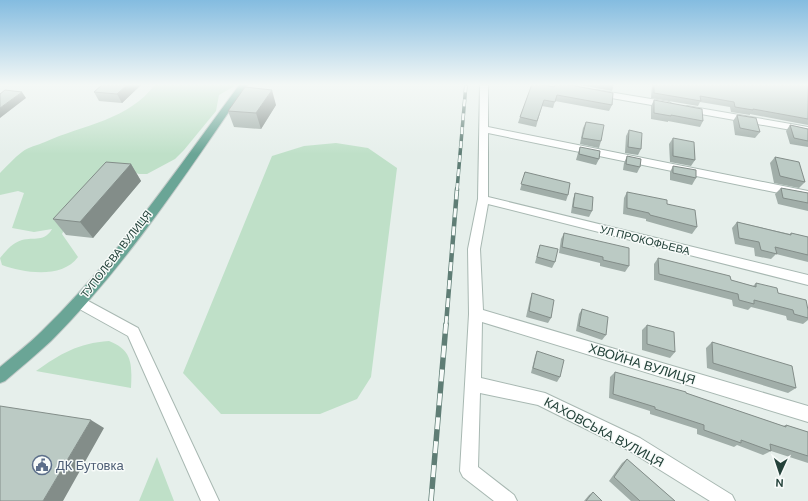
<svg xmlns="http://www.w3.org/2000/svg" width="808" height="501" font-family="'DM Sans',sans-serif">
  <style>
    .green { fill: #bfe0c8 }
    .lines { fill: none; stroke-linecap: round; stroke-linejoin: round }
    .minor-casing { stroke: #a8b8b2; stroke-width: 2 }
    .major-casing { stroke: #c2cac8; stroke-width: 2 }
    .minor { fill: #fff; fill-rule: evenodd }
    .major { fill: #6aa596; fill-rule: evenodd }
    .rail-far2-casing { stroke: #5f7d75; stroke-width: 3.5 }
    .rail-far1-casing { stroke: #5f7d75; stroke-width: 4.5 }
    .rail-casing { stroke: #5f7d75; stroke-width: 5.5 }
    .rail-far2 { stroke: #f7fbf9; stroke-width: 2.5; stroke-dasharray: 7; stroke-linecap: butt }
    .rail-far1 { stroke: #f7fbf9; stroke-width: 3; stroke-dasharray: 9; stroke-linecap: butt }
    .rail { stroke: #f7fbf9; stroke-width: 4; stroke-dasharray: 12; stroke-linecap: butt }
    .wall { fill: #a1aea9 }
    .shaded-wall { fill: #838d89 }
    .building { fill: #bbcac4; stroke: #838d89 }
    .labels { text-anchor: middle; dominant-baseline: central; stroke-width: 3; stroke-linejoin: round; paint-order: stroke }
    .street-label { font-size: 11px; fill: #24423a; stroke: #f7fbf9 }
    .near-street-label { font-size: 13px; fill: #24423a; stroke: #f7fbf9 }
    .near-service-label { font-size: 13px; fill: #4e5e75; stroke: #f7fbf9; text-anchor: start }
  </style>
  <rect width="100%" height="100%" fill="#e6efeb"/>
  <path class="green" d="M155,84H238L219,95L216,111L184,150L175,159L147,174H139L128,170L68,222L62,234L78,257C62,279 24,273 2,265L0,258C6,251 12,243 22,240C34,237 45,242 52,229L34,232L12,228L24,193L18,191L0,195V173C7,166 14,158 22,152C28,147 38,145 45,142C82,125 130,120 155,84Z
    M336,143L368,148L397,168L371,377L357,399L320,414H221L183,373L272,156L304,146Z
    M109,341C133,350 132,365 131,388L36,371C60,354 78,343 109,341Z
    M157,457L174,501H139Z"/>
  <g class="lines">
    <defs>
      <path id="minor" d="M480,84H488V127L808,191V199L488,133V197L808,275V285L488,204L480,249L483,310L808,406V422L482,322L481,378L545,393L640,438L732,495L735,501H710L628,450L538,405L480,393L478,467L514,495L517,501H494L463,477L460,471L469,314L468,249L478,199Z
        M545,84H563L574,86L575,88L571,90L549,86Z
        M597,90L669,102L673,105L669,108L594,95L593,93L594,91Z
        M687,106L808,127V133L684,111L683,109Z
        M79,296L138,328L219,501H201L128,336L74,306L72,302L74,298Z"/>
      <path id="major" d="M240,84H248C187,172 127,265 51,341C36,355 20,368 5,381L0,383V367C14,355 29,344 42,331C118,257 177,169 240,84Z"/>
    </defs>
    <use href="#minor" class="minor-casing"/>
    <use href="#major" class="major-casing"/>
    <use href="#minor" class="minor"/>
    <use href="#major" class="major"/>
    <defs>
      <path id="rail-far2" d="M457,190L466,84"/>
      <path id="rail-far1" d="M446,325L457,189"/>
      <path id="rail" d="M431,501L446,324"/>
    </defs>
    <use href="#rail-far2" class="rail-far2-casing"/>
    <use href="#rail-far1" class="rail-far1-casing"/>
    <use href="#rail" class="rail-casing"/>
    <use href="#rail-far2" class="rail-far2"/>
    <use href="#rail-far1" class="rail-far1"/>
    <use href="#rail" class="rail"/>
  </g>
  <path class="wall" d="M103,84H142L122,103L99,101L94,92Z
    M532,84L612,105L609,111L555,101L553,108L542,106L536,127L518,123L520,117Z
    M574,84H614L612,91Z
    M652,84H808V125L750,114V115L731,112L730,107L700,102L698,106L651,98Z
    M654,100L703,121L700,127L668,121V122L651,119V106Z
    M276,105L261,129L234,127L228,111Z
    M737,115L760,132L755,138L735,135L733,121Z
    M586,122L601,141L599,148L580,144L583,128Z
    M790,125L808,129V147L790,144L786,131Z
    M629,130L641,149L638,155L625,153L626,136Z
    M673,138L695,160L691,166L670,162L669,144Z
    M580,147L599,159L596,165L576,160L578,153Z
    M627,156L640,167L637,173L623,170L624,163Z
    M775,157L805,182L799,188L774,183L770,163Z
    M131,164L141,181L93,238L66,235L53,219Z
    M673,166L696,178L692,185L670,180V172Z
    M525,172L568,195L566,201L520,190Z
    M781,188L808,193V211L778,204L775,194Z
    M627,192L667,204L697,227L692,234L646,221V219L623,214L624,198Z
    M575,193L592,211L589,217L571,213L573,199Z
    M737,222L790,234L791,233L808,237V262L776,254L771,259L755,256L754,248L735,244L732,228Z
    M564,233L629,266L625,272L600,266V263L559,253L561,239Z
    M540,245L555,262L552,268L535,263L538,251Z
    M658,258L731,280L753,286L756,283L778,293L808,310V320L803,324L787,320L786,316L751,307L748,310L733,306L732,300L654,280V264Z
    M532,293L551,318L548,323L526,317L530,299Z
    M582,309L606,335L602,340L576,331L579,314Z
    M647,325L675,352L670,358L642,350V330Z
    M712,342L796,388L788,393L707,368L706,348Z
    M537,351L560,377L557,382L531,373L535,356Z
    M615,372L686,393L783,426L786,425L808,432V463L771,451L763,455L737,445L734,447L697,434V429L650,414V411L609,398L610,377Z
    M627,459L675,501H631L609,481L622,463Z
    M593,492L602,501H584L589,495Z"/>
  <path class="shaded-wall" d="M128,84H142L122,103L117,94Z
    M272,90L276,105L261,129L256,113Z
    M22,92L26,98L0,118V108Z
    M131,164L141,181L93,238L80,222Z
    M91,420L104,428L63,501H43Z"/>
  <path class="building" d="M103,84H128L117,94L94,92Z
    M532,84H538L554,87L555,84H565L613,93L612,105L557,95L555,102L544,100L537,121L520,117Z
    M654,84H808V119L753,109V110L735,107L734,102L700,96L701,101L654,93Z
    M245,87L272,90L256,113L228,111Z
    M5,90L22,92L0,108V94Z
    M654,100L702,109L703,121L671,115V116L654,113Z
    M737,115L756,118L760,132L740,128Z
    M586,122L604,125L601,141L582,138Z
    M790,125L808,129V141L794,138Z
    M629,130L642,133L641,149L628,147Z
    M673,138L694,142L695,160L673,156Z
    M580,147L600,151L599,159L579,154Z
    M627,156L641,159L640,167L626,164Z
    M775,157L799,162L805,182L780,176Z
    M106,162L131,164L80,222L53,219Z
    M673,166L696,170V178L673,173Z
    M525,172L570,183L568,195L521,184Z
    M781,188L808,193V203L783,198Z
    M627,192L667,200V204L695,210L697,227L650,215L649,213L627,208Z
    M575,193L593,197L592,211L573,207Z
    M737,222L791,235V233L808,237V255L775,247L777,254L761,250L759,242L739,238Z
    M564,233L629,248V266L603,260V257L562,247Z
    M540,245L558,249L555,262L537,257Z
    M658,258L730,276L731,280L756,287V283L777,288L778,293L806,300L808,310V318L794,314L793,310L754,300V304L739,300L738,294L659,274Z
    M532,293L554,300L551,318L529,311Z
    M582,309L608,317L606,335L579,326Z
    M647,325L674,332L675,352L647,344Z
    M712,342L792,366L796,388L713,363Z
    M537,351L564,360L560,377L533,368Z
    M615,372L686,392V393L786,427V425L808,432V456L770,444L771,451L741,440V443L704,430V425L655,409V407L613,394Z
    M0,406L91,420L43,501H0Z
    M627,459L675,501H640L614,477Z
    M593,492L602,501H586Z"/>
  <linearGradient id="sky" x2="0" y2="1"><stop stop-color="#84bce0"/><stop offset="0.55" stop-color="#f4f8f6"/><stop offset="1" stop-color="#f4f8f6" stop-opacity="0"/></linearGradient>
  <rect width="808" height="154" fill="url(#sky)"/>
  <defs>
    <symbol id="civic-ring" viewBox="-11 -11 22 22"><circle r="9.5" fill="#f7fbf9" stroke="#5c6f8a" stroke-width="1.5"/><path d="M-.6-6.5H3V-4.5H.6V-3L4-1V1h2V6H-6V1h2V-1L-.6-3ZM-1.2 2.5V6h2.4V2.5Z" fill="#5c6f8a"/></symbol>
  </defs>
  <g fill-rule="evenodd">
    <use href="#civic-ring" x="31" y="454" width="22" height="22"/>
  </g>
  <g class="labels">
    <g class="street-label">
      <text transform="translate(645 240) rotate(14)">УЛ ПРОКОФЬЕВА</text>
      <text transform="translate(116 254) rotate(-52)">ТУПОЛЄВА ВУЛИЦЯ</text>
    </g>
    <g class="near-street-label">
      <text transform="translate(642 364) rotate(17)">ХВОЙНА ВУЛИЦЯ</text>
      <text transform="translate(604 432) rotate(28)">КАХОВСЬКА ВУЛИЦЯ</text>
    </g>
    <g class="near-service-label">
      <text x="56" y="465">ДК Бутовка</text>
    </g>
  </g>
  <g transform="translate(780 473) rotate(183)" stroke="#f7fbf9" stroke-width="3" paint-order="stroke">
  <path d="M0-3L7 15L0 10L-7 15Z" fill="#24423a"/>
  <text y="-6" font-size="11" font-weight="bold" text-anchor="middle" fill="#24423a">N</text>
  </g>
</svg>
